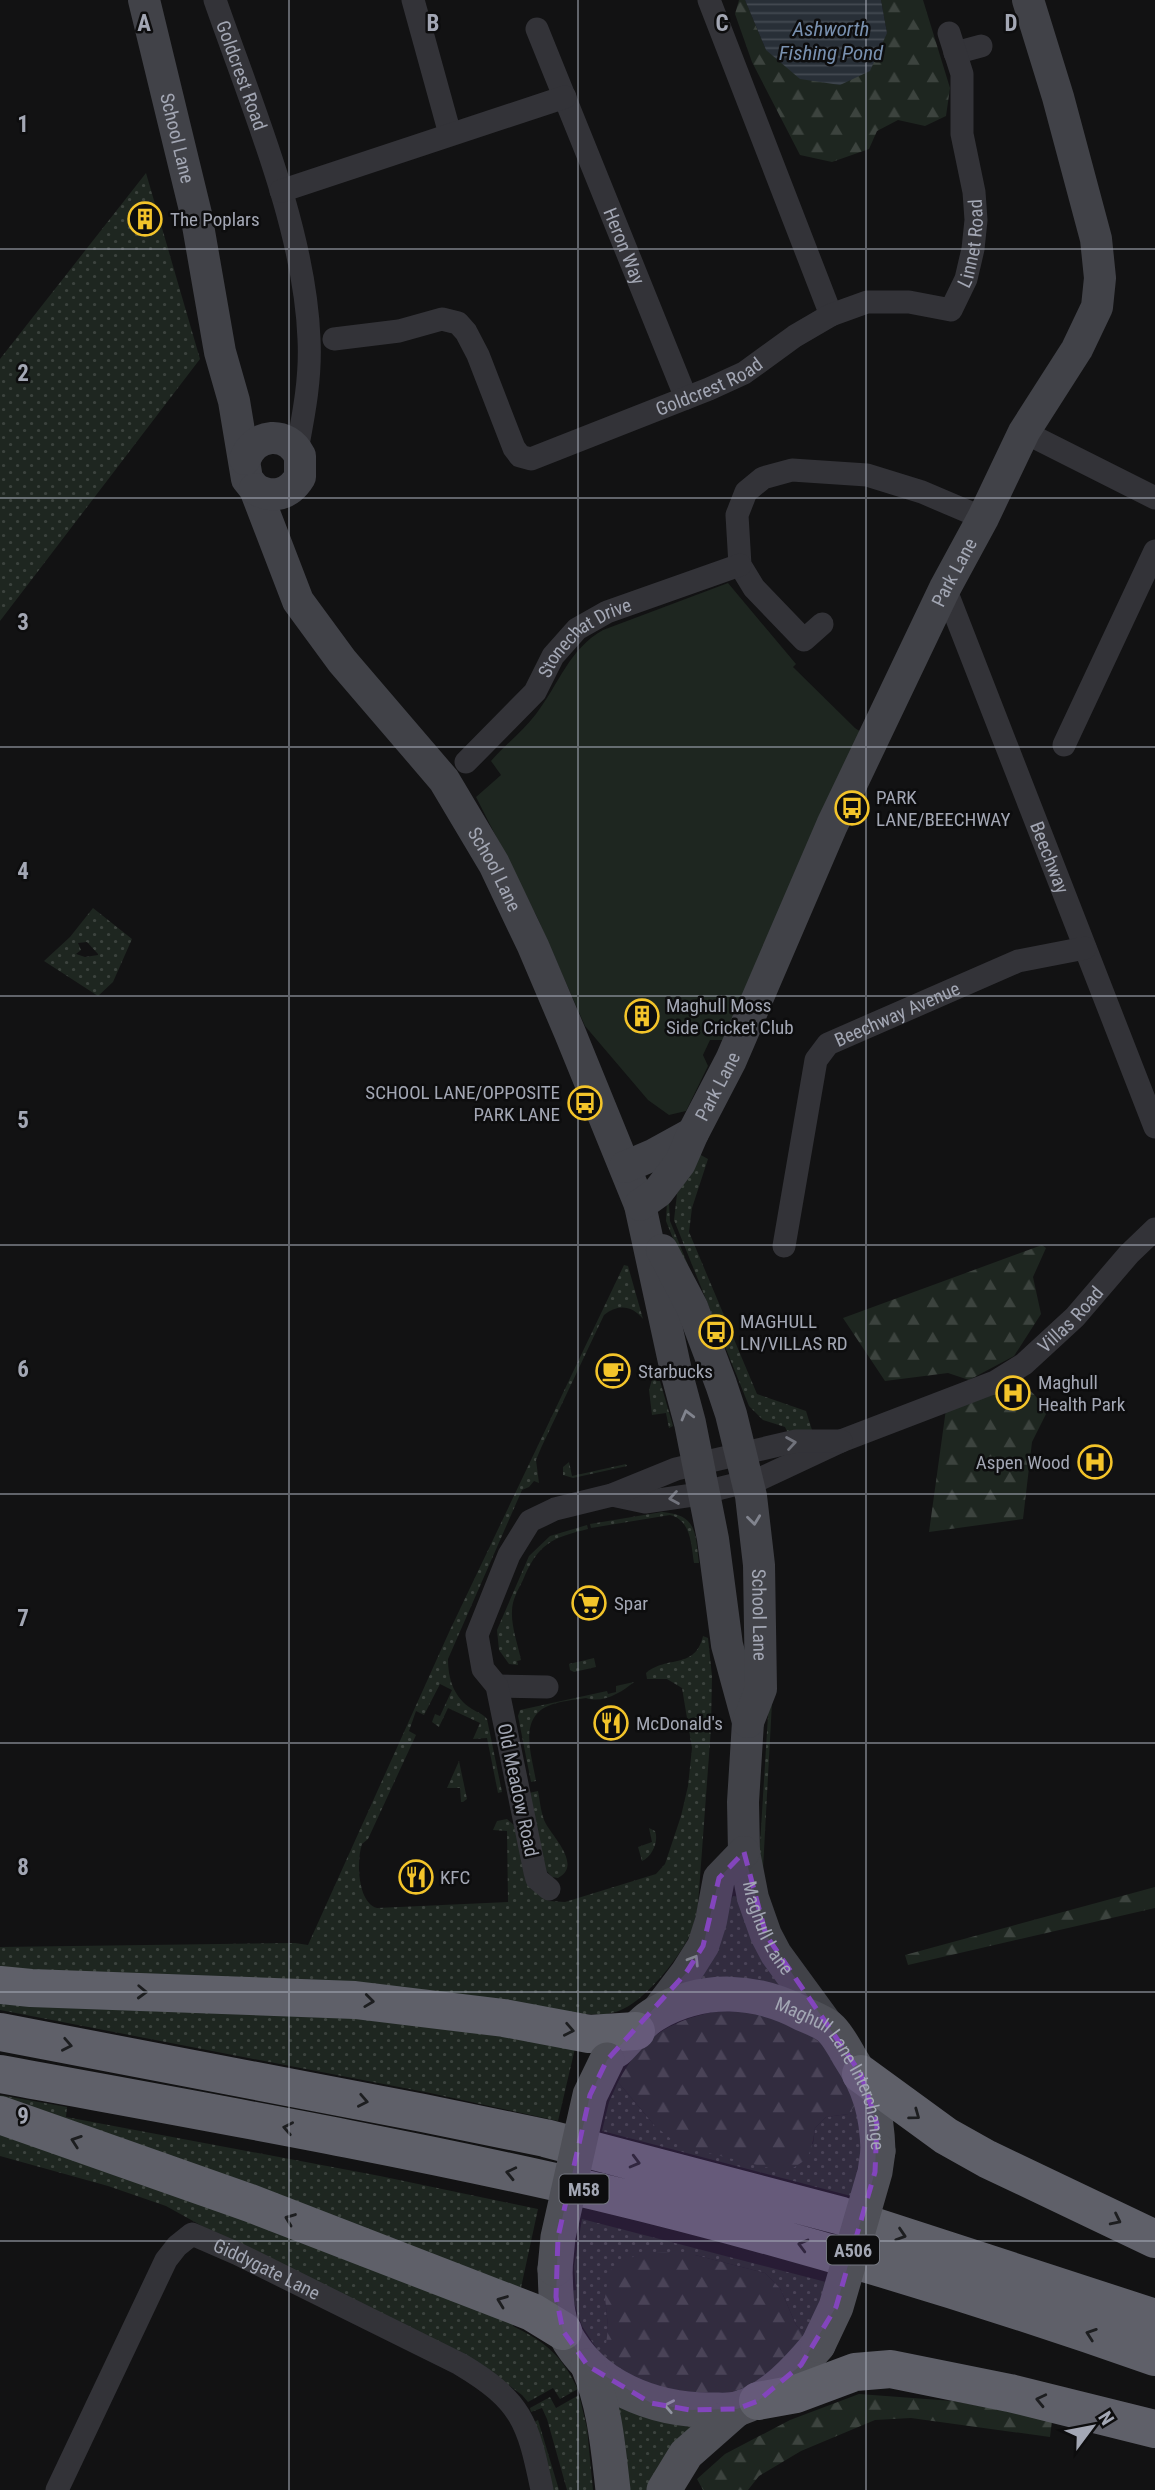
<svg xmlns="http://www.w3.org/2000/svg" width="1155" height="2490" font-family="'Roboto Condensed',sans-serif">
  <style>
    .grass { fill: url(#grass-dots); fill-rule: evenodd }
    .forest { fill: url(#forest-firs) }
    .park { fill: #1e2620 }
    .water { fill: url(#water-rules) }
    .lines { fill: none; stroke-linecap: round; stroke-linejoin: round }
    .street { stroke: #333338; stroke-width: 23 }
    .secondary { stroke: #414248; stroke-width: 32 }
    .primary { stroke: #4f5057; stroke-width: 35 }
    .highway { stroke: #5f6069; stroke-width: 38 }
    .primary-bridge { stroke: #4f5057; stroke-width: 35 }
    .oneway { stroke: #81848e }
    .oneway2 { stroke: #71737c }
    .oneway3 { stroke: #1d1e20 }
    .oneway4 { stroke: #9296a1 }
    .marked { fill: #8345bd; fill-opacity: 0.2; stroke: #8345bd; stroke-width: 5; stroke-dasharray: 14 9; stroke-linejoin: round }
    .grid { fill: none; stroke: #a3a7b4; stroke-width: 2; stroke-opacity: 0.55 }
    .labels { text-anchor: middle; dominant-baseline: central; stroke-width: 5; stroke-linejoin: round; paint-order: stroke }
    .shield { fill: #0d0d0e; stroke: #767982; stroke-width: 2 }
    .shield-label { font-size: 18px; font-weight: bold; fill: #a3a7b4 }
    .street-label { font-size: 19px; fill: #a3a7b4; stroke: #0d0d0e }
    .poi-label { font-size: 19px; fill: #a3a7b4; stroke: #0d0d0e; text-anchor: start }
    .water-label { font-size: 21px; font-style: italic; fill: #7991b0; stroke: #0d0d0e }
    .grid-label { font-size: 23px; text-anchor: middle; font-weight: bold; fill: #a3a7b4; stroke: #0d0d0e; stroke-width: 5; stroke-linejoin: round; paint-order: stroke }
  </style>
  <defs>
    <pattern id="grass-dots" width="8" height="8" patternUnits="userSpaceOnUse" patternTransform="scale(1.75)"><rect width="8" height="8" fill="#1e2620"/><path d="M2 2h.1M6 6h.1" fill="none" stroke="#3c433e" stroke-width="1.8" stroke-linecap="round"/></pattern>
    <pattern id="forest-firs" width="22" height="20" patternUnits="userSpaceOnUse" patternTransform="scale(1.75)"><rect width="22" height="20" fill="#1e2620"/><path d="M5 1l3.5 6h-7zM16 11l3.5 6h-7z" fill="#3c433e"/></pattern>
    <pattern id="water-rules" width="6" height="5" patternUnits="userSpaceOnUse" patternTransform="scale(1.75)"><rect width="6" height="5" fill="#282f37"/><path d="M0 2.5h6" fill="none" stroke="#444a52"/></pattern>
  </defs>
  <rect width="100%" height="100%" fill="#121213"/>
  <path class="grass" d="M146,173L200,359L0,621V359Z
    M93,908L132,939L113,982L98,996L44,961L70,937ZM87,942L98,954V955L85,957L76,954L81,950L78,943Z
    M699,1154L708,1159L692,1208L689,1232L757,1394L806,1411L812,1430L788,1433L785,1427L763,1420L749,1406L674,1220L677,1194Z
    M667,1200L669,1204L670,1221L688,1265L685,1268L666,1221Z
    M624,1265L628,1266L643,1319C632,1305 617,1304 604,1315L541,1448L536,1460L539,1483L534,1481L529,1487L522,1490L448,1659C448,1679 454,1698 472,1709C478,1713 482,1713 487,1719L502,1792L498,1793L487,1738L473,1739L480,1723L448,1708L439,1727L432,1722L435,1714L440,1716L452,1690L440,1684L424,1715L416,1711L409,1731L416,1735L368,1839L362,1844C356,1862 358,1903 377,1908L508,1902L507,1831L493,1830L497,1821L507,1819L515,1826L530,1888L549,1901L565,1902L656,1874L665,1864L681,1816L688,1786L692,1748L682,1688L667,1679H647L646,1673C667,1655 695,1670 703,1636L708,1638L712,1676L711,1728L698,1905C696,1914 694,1924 691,1932C682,1955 646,1999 623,2009C611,2015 598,2015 585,2014L584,2023L0,1970V1947L295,1943L308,1945L450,1630Z
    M653,1376L657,1381H660L673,1426L669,1428L666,1413L652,1415L649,1390Z
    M569,1462L572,1476L626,1464L627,1466L573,1478L563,1475V1467Z
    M662,1512C698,1515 695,1533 699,1563H694C691,1544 691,1520 670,1515L591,1528L590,1524Z
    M587,1525L588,1529C551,1538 538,1544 523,1580C518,1590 512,1600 512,1611C511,1626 518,1645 521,1660L517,1661L518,1665L509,1664L499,1650L497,1630L529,1556L550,1536Z
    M594,1658L596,1667L574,1672L570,1670L569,1664Z
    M634,1682C622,1692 603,1704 586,1698C574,1700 559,1701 548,1706C518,1719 532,1756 536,1781L531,1782L518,1716L520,1710L607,1691L608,1694L616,1692V1686Z
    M770,1683L773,1684L763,1869L758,1877Z
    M459,1761L467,1799L463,1802H461L460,1788H447Z
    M538,1791C540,1801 541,1815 546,1824C554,1838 582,1866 558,1878L552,1877L545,1869L529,1793Z
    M649,1828L655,1831C659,1841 652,1857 642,1861L638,1847L652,1842Z
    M733,1896L747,1898L790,1989L693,1984Z
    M0,1989L237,2003L576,2044L558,2121L430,2093L0,2010Z
    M649,2034L822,2038L861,2102V2154L851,2196L602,2131L609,2102L618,2082L655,2126L813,2144L815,2128L826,2117L848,2114L644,2044L632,2060L627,2057Z
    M0,2095L67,2107L66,2117L380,2176L538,2209L519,2297L0,2108Z
    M0,2131L516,2317L513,2326C547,2343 561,2355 578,2389L560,2399L553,2388L528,2402L522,2395L489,2370L211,2231L166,2206L108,2186L0,2156Z
    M582,2219L826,2282L816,2314L806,2334L796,2325L780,2288L765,2273L695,2255L605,2298L608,2327L606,2354L720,2393L737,2389L770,2373L756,2386L720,2397L648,2388L602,2357L582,2326L570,2291L576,2290L574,2266Z
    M579,2395L587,2428L593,2490H567L547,2419L542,2408L531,2412L530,2408L550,2397L556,2408Z
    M614,2401L698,2425L651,2490H624Z
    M538,2420L559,2490H551L534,2422Z"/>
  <path class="forest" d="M739,0H745L766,50L887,33L881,0H923L950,88L946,116L925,126L898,120L877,131L869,149L832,162L800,155L752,62L735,14Z
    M1042,1245L1046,1248L1033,1277L1041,1314L1014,1356L969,1380L948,1373L885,1381L843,1318Z
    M1008,1383C1030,1385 1037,1395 1046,1414L1032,1442L1023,1519L929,1532L946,1409Z
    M1155,1887V1908L908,1965L905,1955Z
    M716,2011L761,2012L800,2028L819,2042L835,2058L857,2103L848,2114L826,2117L815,2128C811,2155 810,2160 785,2172L680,2146L655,2126L618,2082C642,2037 668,2022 716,2011Z
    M664,2252L695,2255L765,2273L780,2288L796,2325L806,2334C795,2346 783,2363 769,2373C718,2413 649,2393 605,2354L608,2327L605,2298L609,2271L636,2255Z
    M859,2394L953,2401L1045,2418L1052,2421L1050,2437L911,2418L875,2420L801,2451L759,2476L748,2490H703L697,2479L725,2454L790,2420Z"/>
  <path class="park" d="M728,583L796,664L793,667L855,728L864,734L723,1040H710L703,1055L708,1066L686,1111L669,1115L648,1100L585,1026L537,917L476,797L501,775L491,761C505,745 523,731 536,714C559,684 569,649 603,630Z"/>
  <path class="water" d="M745,0H881L887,33L870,71L840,85L800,79L766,50Z"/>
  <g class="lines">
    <g class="street">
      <path id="s1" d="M215,0C251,104 305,229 309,339C311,377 304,413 297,450"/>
      <path d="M413,0L450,134"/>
      <path d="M709,0L831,315"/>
      <path id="s2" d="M537,29L686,398"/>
      <path d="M955,53L981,46"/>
      <path d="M281,191L565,97"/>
      <path id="s3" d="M334,339L399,331L442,319L458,323L466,332L478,355L514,448L520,456L531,459L709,389L744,373L795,336L831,315L867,302H909L951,310L966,279L973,249L976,220L974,192L962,134V74L949,33"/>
      <path d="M1024,432L1155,498"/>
      <path id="s4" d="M945,588L1155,1127"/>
      <path d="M822,624L804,640L754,588L740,565L737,515L746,492L763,478L792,470L867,475L922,492L983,518"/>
      <path d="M1064,745L1155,551"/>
      <path id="s5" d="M466,762L535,692L553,656L577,629L607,612L740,565"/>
      <path id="s6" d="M784,1246L816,1060L828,1044L1018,961L1085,948"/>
      <path id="s7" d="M612,1495L645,1502L693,1495L762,1478L841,1441L995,1382L1024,1364L1075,1317L1129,1254L1155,1229"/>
      <path d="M497,1686L547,1687"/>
      <path d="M549,1889L537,1879L535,1872L497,1686L483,1669L477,1635L509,1555L530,1521L555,1509L612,1495L676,1469L796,1441H841"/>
      <path id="s8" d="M57,2490L166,2260L177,2246L192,2234L238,2254L460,2364C522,2401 528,2422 542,2490"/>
    </g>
    <g class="secondary">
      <path id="s9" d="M144,0L196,214L220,352L234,401L247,479L255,489L298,601L342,661L444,780L494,864L533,946L570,1033L640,1205L676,1371L690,1423L713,1539L727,1645L748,1722L743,1802L744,1852L753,1898L766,1935L776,1954L830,2028"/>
      <path d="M245,459C255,433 287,430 300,456V477C289,495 273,499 255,489"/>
      <path d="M625,1167L653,1155L693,1133"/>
      <path id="s10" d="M640,1205L658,1192L680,1163L693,1133L731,1060L832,825L945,588L983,518L1024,432L1077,349L1097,307L1100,278L1096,239L1058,97L1028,0"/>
      <path id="s11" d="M662,1250L692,1307L721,1384L731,1414L751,1496L759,1565L761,1689L748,1722"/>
      <path d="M654,2015L686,1973L703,1946L711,1921L719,1878L744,1852"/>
    </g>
    <g class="primary">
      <path id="s12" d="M617,2050C629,2038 641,2022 655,2014C703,1986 756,1989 803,2014C812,2018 824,2022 831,2029C838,2036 844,2047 849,2056C870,2088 877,2113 878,2151"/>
      <path d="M555,2269C556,2288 555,2314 564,2332C592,2387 655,2411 713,2410C722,2410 732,2411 740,2408C772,2398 797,2370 818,2345"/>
      <path d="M588,2366C605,2406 608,2447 613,2490"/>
      <path d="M664,2490L686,2454L737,2409"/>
    </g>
    <path class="highway" d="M0,1985L31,1988L355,2000L504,2018L589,2034L636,2031
      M0,2032L423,2113L545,2138L842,2216L1155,2318
      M0,2074C200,2111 401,2146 599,2192C787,2237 972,2293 1155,2357
      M861,2074L946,2136L987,2159L1155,2239
      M0,2115L250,2203L532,2312L563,2331
      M758,2401L796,2394L855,2372L891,2369L1010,2393L1155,2429"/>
    <path class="primary-bridge" d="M555,2269L558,2237L590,2095L607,2060
      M818,2345L836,2307L875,2172L878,2151"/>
  </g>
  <defs><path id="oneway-chevron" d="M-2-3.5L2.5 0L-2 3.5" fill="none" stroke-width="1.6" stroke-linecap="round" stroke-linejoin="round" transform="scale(1.75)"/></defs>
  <g class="oneway">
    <use href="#oneway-chevron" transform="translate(687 1415) rotate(-105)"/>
    <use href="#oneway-chevron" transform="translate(754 1520) rotate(83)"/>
    <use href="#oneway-chevron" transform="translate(694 1960) rotate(-58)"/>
  </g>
  <g class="oneway2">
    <use href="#oneway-chevron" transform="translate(791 1443) rotate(-9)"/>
    <use href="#oneway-chevron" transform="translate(674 1498) rotate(171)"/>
  </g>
  <g class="oneway3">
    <use href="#oneway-chevron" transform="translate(142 1992) rotate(2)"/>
    <use href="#oneway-chevron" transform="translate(369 2001) rotate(7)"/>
    <use href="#oneway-chevron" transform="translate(569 2030) rotate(11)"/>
    <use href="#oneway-chevron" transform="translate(67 2045) rotate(11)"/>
    <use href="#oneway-chevron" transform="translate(363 2101) rotate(11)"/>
    <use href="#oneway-chevron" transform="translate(915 2115) rotate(36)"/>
    <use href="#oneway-chevron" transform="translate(288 2128) rotate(-169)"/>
    <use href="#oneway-chevron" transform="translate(76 2141) rotate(-161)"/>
    <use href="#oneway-chevron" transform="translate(635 2162) rotate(15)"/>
    <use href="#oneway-chevron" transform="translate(511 2173) rotate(-167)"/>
    <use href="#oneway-chevron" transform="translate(290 2219) rotate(-159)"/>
    <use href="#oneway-chevron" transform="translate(1116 2220) rotate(26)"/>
    <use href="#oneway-chevron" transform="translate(901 2235) rotate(18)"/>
    <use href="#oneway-chevron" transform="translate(803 2245) rotate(-165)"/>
    <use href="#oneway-chevron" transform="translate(502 2301) rotate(-159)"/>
    <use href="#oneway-chevron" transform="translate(1091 2334) rotate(-161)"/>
    <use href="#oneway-chevron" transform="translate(1041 2400) rotate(-167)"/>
  </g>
  <use class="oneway4" href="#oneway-chevron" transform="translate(669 2406) rotate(-169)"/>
  <path class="marked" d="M744,1852L766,1935L861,2074L877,2124L875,2172L836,2307L801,2365L758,2401L737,2409L690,2410L651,2403L588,2366L563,2331L556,2297L558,2237L590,2095L607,2060L686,1973L703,1946L719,1878Z"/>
  <path class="grid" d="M289,0V2490M578,0V2490M866,0V2490M0,249H1155M0,498H1155M0,747H1155M0,996H1155M0,1245H1155M0,1494H1155M0,1743H1155M0,1992H1155M0,2241H1155"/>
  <defs>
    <symbol id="building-ring" viewBox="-11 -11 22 22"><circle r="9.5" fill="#0d0d0e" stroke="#f3c42a" stroke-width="1.5"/><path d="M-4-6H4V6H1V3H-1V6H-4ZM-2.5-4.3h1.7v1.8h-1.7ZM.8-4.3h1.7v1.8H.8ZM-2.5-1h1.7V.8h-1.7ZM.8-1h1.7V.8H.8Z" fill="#f3c42a"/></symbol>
    <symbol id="bus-ring" viewBox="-11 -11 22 22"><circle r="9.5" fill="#0d0d0e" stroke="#f3c42a" stroke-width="1.5"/><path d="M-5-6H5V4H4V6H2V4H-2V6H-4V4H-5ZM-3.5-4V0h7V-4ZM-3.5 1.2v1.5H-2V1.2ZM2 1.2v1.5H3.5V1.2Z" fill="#f3c42a"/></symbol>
    <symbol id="cafe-ring" viewBox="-11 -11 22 22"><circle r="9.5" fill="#0d0d0e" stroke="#f3c42a" stroke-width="1.5"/><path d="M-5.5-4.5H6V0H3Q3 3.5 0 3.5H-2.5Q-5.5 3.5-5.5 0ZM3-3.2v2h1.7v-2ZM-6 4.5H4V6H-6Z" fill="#f3c42a"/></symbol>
    <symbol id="hospital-ring" viewBox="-11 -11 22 22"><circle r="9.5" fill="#0d0d0e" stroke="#f3c42a" stroke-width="1.5"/><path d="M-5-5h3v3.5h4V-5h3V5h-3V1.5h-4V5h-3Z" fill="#f3c42a"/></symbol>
    <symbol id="supermarket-ring" viewBox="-11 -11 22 22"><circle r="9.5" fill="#0d0d0e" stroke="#f3c42a" stroke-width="1.5"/><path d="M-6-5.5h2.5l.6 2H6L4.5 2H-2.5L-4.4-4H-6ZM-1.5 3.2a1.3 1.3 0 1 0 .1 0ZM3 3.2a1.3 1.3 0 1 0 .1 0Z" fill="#f3c42a"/></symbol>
    <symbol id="restaurant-ring" viewBox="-11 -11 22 22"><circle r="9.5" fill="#0d0d0e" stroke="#f3c42a" stroke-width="1.5"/><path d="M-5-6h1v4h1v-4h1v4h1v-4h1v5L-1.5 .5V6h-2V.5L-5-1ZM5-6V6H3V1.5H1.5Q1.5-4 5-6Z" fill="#f3c42a"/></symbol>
  </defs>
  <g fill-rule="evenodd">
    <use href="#building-ring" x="126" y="200" width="38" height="38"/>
    <use href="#bus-ring" x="833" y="789" width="38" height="38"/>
    <use href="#building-ring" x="623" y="997" width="38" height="38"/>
    <use href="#bus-ring" x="566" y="1084" width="38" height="38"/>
    <use href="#bus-ring" x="697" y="1313" width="38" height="38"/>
    <use href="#cafe-ring" x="594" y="1352" width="38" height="38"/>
    <use href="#hospital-ring" x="994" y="1374" width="38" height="38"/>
    <use href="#hospital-ring" x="1076" y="1443" width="38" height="38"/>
    <use href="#supermarket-ring" x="570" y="1584" width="38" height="38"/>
    <use href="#restaurant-ring" x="592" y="1704" width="38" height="38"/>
    <use href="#restaurant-ring" x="397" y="1858" width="38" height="38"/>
  </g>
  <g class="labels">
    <g class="shield">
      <rect x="559.5" y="2174.5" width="49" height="29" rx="5"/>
      <rect x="827" y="2235.5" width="52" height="29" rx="5"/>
    </g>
    <g class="shield-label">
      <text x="584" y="2189">M58</text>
      <text x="853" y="2250">A506</text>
    </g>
    <g class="street-label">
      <text stroke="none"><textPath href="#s1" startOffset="80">Goldcrest Road</textPath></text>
      <text stroke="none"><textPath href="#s9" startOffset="142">School Lane</textPath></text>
      <text stroke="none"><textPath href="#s3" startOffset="814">Linnet Road</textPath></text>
      <text stroke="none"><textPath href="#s2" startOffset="234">Heron Way</textPath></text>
      <text stroke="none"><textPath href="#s3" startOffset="478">Goldcrest Road</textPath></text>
      <text stroke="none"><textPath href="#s10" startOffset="710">Park Lane</textPath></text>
      <text stroke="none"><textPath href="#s5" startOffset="175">Stonechat Drive</textPath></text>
      <text stroke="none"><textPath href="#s4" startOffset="289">Beechway</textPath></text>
      <text stroke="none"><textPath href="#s9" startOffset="957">School Lane</textPath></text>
      <text stroke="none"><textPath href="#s6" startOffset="284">Beechway Avenue</textPath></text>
      <text stroke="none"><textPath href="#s10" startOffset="144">Park Lane</textPath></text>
      <text stroke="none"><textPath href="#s7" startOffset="504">Villas Road</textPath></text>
      <text stroke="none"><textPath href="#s11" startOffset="382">School Lane</textPath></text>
      <text transform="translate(518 1790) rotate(78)">Old Meadow Road</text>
      <text stroke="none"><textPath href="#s9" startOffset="2062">Maghull Lane</textPath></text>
      <text stroke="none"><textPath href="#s12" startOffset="275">Maghull Lane Interchange</textPath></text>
      <text stroke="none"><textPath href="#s8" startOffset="374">Giddygate Lane</textPath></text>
    </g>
    <g class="poi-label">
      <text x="170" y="219">The Poplars</text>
      <text x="876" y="797">PARK<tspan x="876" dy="22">LANE/BEECHWAY</tspan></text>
      <text x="666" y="1005">Maghull Moss<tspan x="666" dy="22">Side Cricket Club</tspan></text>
      <text x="560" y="1092" text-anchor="end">SCHOOL LANE/OPPOSITE<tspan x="560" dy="22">PARK LANE</tspan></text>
      <text x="740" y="1321">MAGHULL<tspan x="740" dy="22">LN/VILLAS RD</tspan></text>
      <text x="638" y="1371">Starbucks</text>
      <text x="1038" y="1382">Maghull<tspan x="1038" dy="22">Health Park</tspan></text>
      <text x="1070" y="1462" text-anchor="end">Aspen Wood</text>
      <text x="614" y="1603">Spar</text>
      <text x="636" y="1723">McDonald's</text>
      <text x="440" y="1877">KFC</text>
    </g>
    <g class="water-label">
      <text x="831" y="29">Ashworth<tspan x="831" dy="24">Fishing Pond</tspan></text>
    </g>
  </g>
  <g class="grid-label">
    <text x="144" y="31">A</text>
    <text x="433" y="31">B</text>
    <text x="722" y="31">C</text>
    <text x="1011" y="31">D</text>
    <text x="23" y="132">1</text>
    <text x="23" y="381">2</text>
    <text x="23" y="630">3</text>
    <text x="23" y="879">4</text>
    <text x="23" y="1128">5</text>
    <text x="23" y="1377">6</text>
    <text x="23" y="1626">7</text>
    <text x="23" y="1875">8</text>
    <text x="23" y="2124">9</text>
  </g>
  <g transform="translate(1092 2427) rotate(58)" stroke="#0d0d0e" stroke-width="5" paint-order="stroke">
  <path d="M0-5L12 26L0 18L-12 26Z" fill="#a3a7b4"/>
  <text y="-10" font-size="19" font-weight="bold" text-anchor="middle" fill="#a3a7b4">N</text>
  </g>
</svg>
